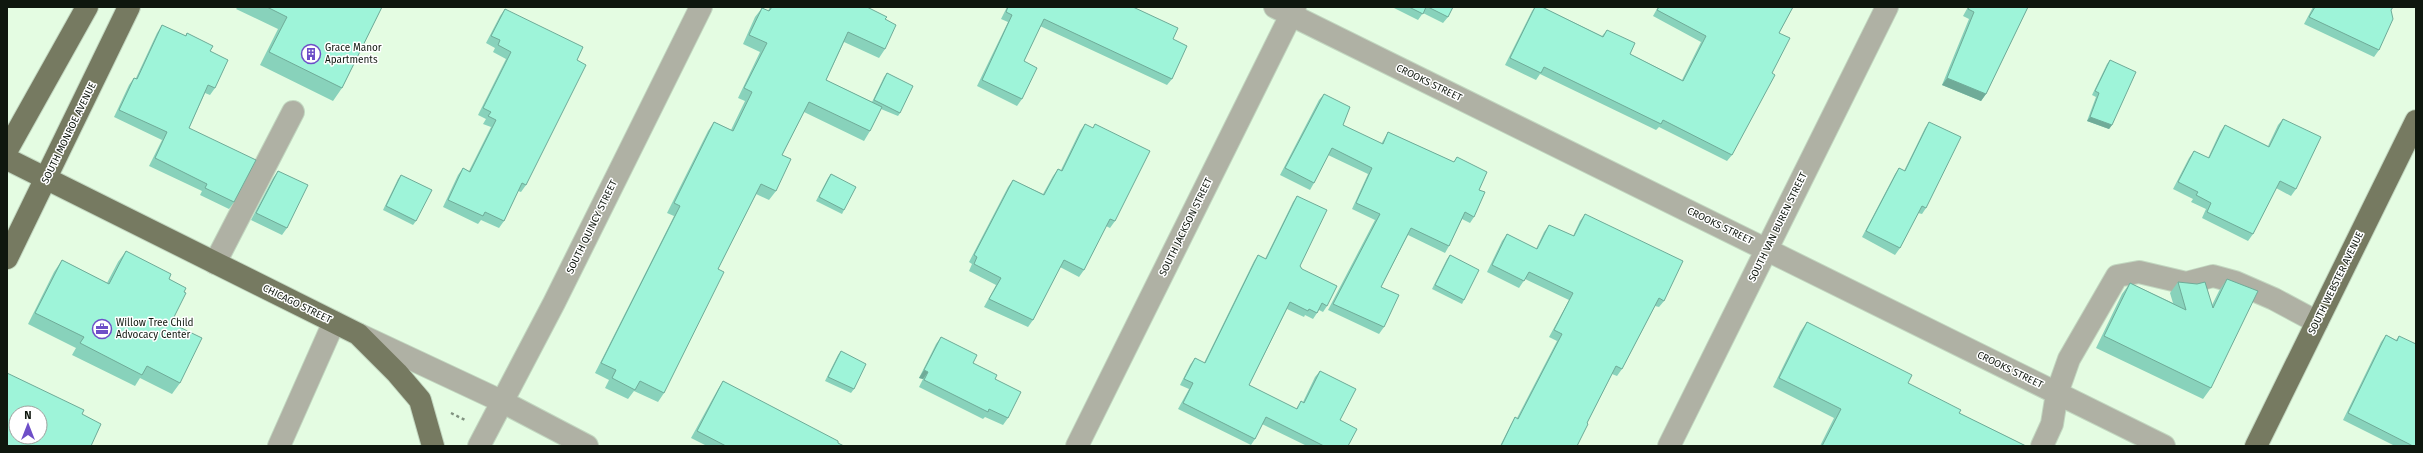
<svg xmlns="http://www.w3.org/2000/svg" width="2423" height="453" font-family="'Fira Sans',sans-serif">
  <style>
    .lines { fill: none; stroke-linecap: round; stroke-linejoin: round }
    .minor-casing { stroke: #c2d7c0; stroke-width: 24 }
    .major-casing { stroke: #c2d7c0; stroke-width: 24 }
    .path { stroke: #819280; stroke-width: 2.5; stroke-dasharray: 3 3; stroke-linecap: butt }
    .minor { stroke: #afb1a4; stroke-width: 22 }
    .major { stroke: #767a61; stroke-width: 22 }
    .wall { fill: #88d2bb }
    .shaded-wall { fill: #6fab98 }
    .building { fill: #9ef4d9; stroke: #6fab98; fill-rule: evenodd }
    .labels { text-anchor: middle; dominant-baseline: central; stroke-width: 3; stroke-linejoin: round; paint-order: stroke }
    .poi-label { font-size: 10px; fill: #0f170e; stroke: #fff; text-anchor: start }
    .street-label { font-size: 10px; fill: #0f170e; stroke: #fff }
  </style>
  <rect width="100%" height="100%" fill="#e4fce2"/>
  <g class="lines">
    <defs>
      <path id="minor" d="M1275,7L2164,446
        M215,263L293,112
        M360,335L501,401L587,446
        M279,446L334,322
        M479,446L554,303L701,7
        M1077,446L1295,7
        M1669,446L1887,7
        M2042,446L2052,424L2057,393L2069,359L2117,276L2139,272L2186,283L2213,276L2235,282L2274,299L2317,322"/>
      <path id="major" d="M7,150L87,7
        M7,159L358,334L397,373L420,400L433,446
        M7,258L129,7
        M2256,446L2416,121"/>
    </defs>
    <use href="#minor" class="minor-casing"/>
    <use href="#major" class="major-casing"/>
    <path class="path" d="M451,413L465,420"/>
    <use href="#minor" class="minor"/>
    <use href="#major" class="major"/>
  </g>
  <path class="wall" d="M238,7H382L342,88L333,101L260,65L278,29L236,9Z
    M770,7H867L885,19V49L879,58L844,42L826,80L872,102L884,77L887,73L900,113L898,116L881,109L870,131L864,141L804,112L782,155L776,191L769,200L756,194L718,269L664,393L658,402L634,391L628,399L605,388L609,380L595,373L674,216L667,213L708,131L714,122L731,130L745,101L738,98L760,52L743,44L755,17L762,8L768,11Z
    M1007,7H1133L1173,39L1172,79L1167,85L1040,26L1024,61L1022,99L1017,106L977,86L1008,22L1001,19Z
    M1392,7H1453L1448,17L1443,23L1423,13L1418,20Z
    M1535,7H1542L1602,36L1607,30L1630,54L1682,80L1701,42L1653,16L1658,7H1793L1779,33L1732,155L1727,161L1659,127L1656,130L1540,74L1536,80L1505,65L1532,11Z
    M1968,7H2028L1986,94L1981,101L1942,85L1969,19L1963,16Z
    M2313,7H2393L2391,10L2379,50L2374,57L2304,24Z
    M505,9L577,60L526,185L521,192L518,191L504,221L499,228L481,220L478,224L443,207L458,175L463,168L469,171L491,127L483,124L486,119L478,115L506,59L493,52L495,48L486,43L500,16Z
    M162,25L185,36L187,33L210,51L215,88L210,95L205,93L189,128L234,202L229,209L200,195L202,191L149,166L162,140L114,117L129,85L134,78H136L157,33Z
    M2110,60L2112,125L2109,129L2087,121L2096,97L2092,95L2107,64Z
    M1324,94L1343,125L1381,144L1384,139L1388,132L1454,162L1457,157L1479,190L1474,217L1470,223L1462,219L1449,246L1445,253L1408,235L1381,287L1384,327L1379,334L1328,310L1375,220L1352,209L1368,174L1328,155L1314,183L1310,190L1280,175L1319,100Z
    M2283,119L2296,189L2291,196L2276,188L2253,234L2248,241L2202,218L2206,209L2191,202L2193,199L2173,189L2189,158L2194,151L2208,158L2220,132L2225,125L2268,146L2278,125Z
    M1929,122L1926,208L1922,214L1918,213L1900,248L1895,255L1862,237L1895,174L1899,168L1904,171L1925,128Z
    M1085,124L1115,221L1110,228L1106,226L1084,270L1079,277L1060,267L1033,320L1028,327L984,307L996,285L969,271L972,264L969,262L1008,187L1013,180L1043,194L1053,176L1058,169L1061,170L1080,131Z
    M278,171L287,228L282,235L251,220L273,178Z
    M831,174L844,210L842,214L816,201L828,178Z
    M401,175L416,221L413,225L383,210L398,179Z
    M1297,196L1300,266L1327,306L1323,312L1319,310L1313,319L1305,315L1304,317L1287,309L1249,385L1296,409L1301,401L1303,402L1315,377L1320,371L1340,420L1348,446H1307L1262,424L1255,439L1251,445L1178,409L1189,389L1180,385L1190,365L1195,358L1204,363L1254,261L1258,255L1265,259L1293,202Z
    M1585,214L1664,301L1659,307L1655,306L1622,369L1617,376L1612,374L1587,423L1577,446H1500L1511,424L1515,417L1517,418L1557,341L1549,337L1569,300L1525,279L1519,288L1487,272L1502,241L1507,234L1536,249L1544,232L1549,225L1573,236L1580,221Z
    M126,251L169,279L184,292L171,323L180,383L172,394L140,378L135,386L72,355L76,348L28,324L54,272L62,260L107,283L118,262Z
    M1450,255L1464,300L1462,304L1432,289L1447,259Z
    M2227,279L2211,388L2203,399L2096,348L2122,294L2130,283L2173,303L2170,293L2178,282L2212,305L2219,291Z
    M1807,322L1908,383L1959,413L2026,446H1820L1834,418L1773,387L1800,332Z
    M2386,335L2396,340L2399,336L2416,446H2395L2343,420L2381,342Z
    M941,337L973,363L995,379L1008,418L1003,425L985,417L983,419L919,387L923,379L919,378L936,344Z
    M841,351L854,389L851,393L825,381L838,355Z
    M723,381L838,443L844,446H707L691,438L718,389Z"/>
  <path class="shaded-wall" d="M1947,78L1986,94L1981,101L1942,85Z
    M2090,117L2112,125L2109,129L2087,121Z
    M924,370L928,372L923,379L919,378Z"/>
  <path class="building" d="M267,7H382L342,88L269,52L287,17Z
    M772,7H867L887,17L885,19L896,25L885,49L848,32L826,80L882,107L870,131L809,102L782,155L791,159L776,191L761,184L718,269L724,272L664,393L640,381L635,390L612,378L616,370L601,363L680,206L674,203L714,122L733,131L752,92L744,88L767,43L749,35L762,8L769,11Z
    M1008,7H1133L1178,28L1173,39L1187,46L1172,79L1044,19L1024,61L1037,68L1022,99L982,80L1012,15L1006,12Z
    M1409,7H1426L1423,14Z
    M1428,7H1453L1448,17Z
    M1535,7H1542L1603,37L1607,30L1635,43L1630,54L1683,81L1706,36L1657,10L1659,7H1793L1779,33L1790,38L1772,73L1775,75L1732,155L1663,120L1661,124L1544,67L1541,73L1510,58Z
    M1969,7H2028L1986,94L1947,78L1974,12L1968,9Z
    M2315,7H2393L2391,10L2393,19L2379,50L2309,17Z
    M505,9L583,47L577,60L586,65L526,185L522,183L504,221L485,212L483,216L448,200L463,168L470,172L496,120L488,116L491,112L483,108L511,52L498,45L500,40L491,36Z
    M162,25L186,36L187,33L213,46L210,51L228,60L215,88L208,85L189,128L256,160L234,202L205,188L207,184L155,158L167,132L119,110L134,78L137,79Z
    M2110,60L2136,72L2112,125L2090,117L2099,93L2095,91Z
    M887,73L913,86L900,113L874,100Z
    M1324,94L1350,107L1343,125L1383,144L1388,132L1454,162L1457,157L1487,172L1479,190L1485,192L1474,217L1465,212L1449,246L1411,228L1381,287L1399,295L1384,327L1333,304L1380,214L1356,203L1372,168L1332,148L1314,183L1285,168Z
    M2283,119L2321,137L2296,189L2280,181L2253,234L2207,212L2211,203L2196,195L2198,192L2178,182L2194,151L2209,158L2225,125L2269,147Z
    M1929,122L1961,137L1926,208L1922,206L1900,248L1866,231L1899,168L1905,171Z
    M1085,124L1093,128L1095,124L1150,151L1115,221L1110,219L1084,270L1064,260L1033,320L989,299L1001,278L974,264L977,257L974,255L1013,180L1044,195L1058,169L1062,171Z
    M278,171L308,185L287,228L256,213Z
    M831,174L856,187L844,210L819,197Z
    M401,175L432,190L416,221L386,206Z
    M1297,196L1327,210L1300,266L1302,269L1337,286L1327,306L1322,303L1317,313L1309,309L1308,311L1290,302L1249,385L1297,409L1301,401L1304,403L1320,371L1356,389L1340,420L1357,429L1348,446H1324L1266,417L1255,439L1183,403L1193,383L1184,379L1195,358L1205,363L1258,255L1266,259Z
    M1585,214L1683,261L1664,301L1659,298L1622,369L1616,366L1587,423L1588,424L1577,446H1501L1515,417L1518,419L1562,334L1554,330L1573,293L1529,272L1524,281L1492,265L1507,234L1537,249L1549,225L1574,236Z
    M126,251L171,274L169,279L186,288L184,292L186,293L171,323L202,338L180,383L147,366L142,375L80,343L84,337L35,313L62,260L109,284Z
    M1450,255L1479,270L1464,300L1435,285Z
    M2227,279L2258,291L2211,388L2104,336L2130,283L2186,310L2178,282L2197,284L2205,282L2213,308Z
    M1807,322L1912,375L1908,383L1961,410L1959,413L2026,446H1822L1841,409L1779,378Z
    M2386,335L2397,341L2399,336L2416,344V446H2413L2348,413Z
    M941,337L977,355L973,363L997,375L995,379L1021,392L1008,418L989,409L988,412L924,380L928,372L924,370Z
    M841,351L866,364L854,389L828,377Z
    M7,373L84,410L82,414L101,424L91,446H7ZM16,413H40V437H16Z
    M723,381L838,441V443L844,446H726L697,431Z"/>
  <defs>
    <symbol id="building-ring" viewBox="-11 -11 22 22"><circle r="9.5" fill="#fff" stroke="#6e4fc8" stroke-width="1.5"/><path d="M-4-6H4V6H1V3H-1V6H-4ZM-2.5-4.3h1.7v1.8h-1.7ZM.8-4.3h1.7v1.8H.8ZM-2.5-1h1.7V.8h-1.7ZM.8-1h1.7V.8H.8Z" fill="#6e4fc8"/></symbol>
    <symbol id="office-ring" viewBox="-11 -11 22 22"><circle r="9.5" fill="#fff" stroke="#6e4fc8" stroke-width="1.5"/><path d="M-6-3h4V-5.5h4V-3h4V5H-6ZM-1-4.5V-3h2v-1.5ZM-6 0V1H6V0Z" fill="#6e4fc8"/></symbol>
  </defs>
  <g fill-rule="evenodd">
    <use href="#building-ring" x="300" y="43" width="22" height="22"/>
    <use href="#office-ring" x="91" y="318" width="22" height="22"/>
  </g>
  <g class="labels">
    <g class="poi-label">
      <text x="325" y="48">Grace Manor<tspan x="325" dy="12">Apartments</tspan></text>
      <text x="116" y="323">Willow Tree Child<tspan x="116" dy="12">Advocacy Center</tspan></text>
    </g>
    <g class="street-label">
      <text transform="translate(1429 83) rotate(26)">CROOKS STREET</text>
      <text transform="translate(69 133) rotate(-64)">SOUTH MONROE AVENUE</text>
      <text transform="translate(1720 226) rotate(26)">CROOKS STREET</text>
      <text transform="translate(592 227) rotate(-64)">SOUTH QUINCY STREET</text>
      <text transform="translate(1186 227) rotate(-64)">SOUTH JACKSON STREET</text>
      <text transform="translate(1778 227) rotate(-64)">SOUTH VAN BUREN STREET</text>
      <text transform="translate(2336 283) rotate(-64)">SOUTH WEBSTER AVENUE</text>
      <text transform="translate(297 304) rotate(26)">CHICAGO STREET</text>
      <text transform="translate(2010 370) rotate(26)">CROOKS STREET</text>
    </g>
  </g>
  <rect width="2423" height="453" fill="none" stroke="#0f170e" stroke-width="16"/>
  <g transform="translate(28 425)"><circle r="19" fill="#ffffff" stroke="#9fa29f"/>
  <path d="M0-3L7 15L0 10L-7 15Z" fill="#6e4fc8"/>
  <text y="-6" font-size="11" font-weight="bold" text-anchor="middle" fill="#0f170e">N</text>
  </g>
</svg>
